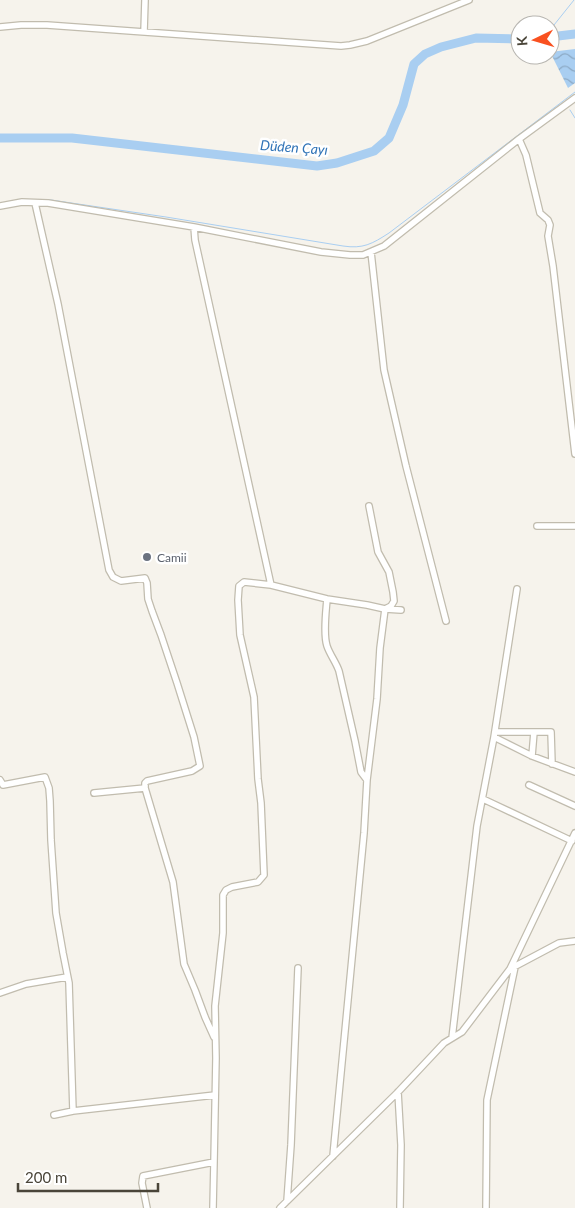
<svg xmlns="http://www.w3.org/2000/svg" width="575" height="1208" font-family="Lato,sans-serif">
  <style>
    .water { fill: url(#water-waves) }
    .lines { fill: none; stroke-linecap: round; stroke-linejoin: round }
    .stream { stroke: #a9cef1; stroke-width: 1 }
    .river { stroke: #a9cef1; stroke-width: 9 }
    .minor-casing { stroke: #c1bcae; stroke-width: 8 }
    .minor { stroke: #fff; stroke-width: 5.5 }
    .worship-dot { fill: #6b7280; stroke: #fff; stroke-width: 2 }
    .labels { text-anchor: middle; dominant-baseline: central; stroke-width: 5; stroke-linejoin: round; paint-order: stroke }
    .worship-label { font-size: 12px; fill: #5b616d; stroke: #fff; text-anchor: start }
    .water-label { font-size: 14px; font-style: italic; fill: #3174b7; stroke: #fff }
  </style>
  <defs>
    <pattern id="water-waves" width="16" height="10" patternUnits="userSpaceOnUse" patternTransform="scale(1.25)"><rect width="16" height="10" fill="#a9cef1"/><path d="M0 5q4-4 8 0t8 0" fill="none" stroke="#8ca9c4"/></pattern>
  </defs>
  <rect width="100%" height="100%" fill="#f6f3ec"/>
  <path class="water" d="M575,49V83L568,88L550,52Z"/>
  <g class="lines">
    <path class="stream" d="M550,30L574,0
      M570,110L575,118
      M33,200H51L166,217L343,246C363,249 372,244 389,233L575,92"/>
    <path class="river" d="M550,37L575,34
      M0,138H72L317,166L337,163L374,151L389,138L403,105L414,64L425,54L441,47L476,38L520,39"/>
    <defs>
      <path id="minor" d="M0,27L21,25H47L341,46L350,45L367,41L469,0
        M144,32L145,0
        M519,139L526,155L540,213L548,220L550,225L548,236L553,266L575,454
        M35,203L58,304L109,570L113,577L121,581L145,578L147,583L148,599L152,611L161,635L177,683L194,737L200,766L192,771L147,781L145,783V788L173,882L184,964L195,990L205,1017L214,1037
        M0,206L22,202L48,203L194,227L321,252L350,255H363L384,246L519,139L575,98
        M371,252L384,370L406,466L446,621
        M369,506L378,552L389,572L393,592L394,601L391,606L385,609L401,610
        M537,526H575
        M271,585L327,599L367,605L385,609L380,648L377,699L367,780L361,772L355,741L339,671C336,662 330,655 327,646C323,634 326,612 327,599
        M495,732H551L552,764
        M494,737L517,589
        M532,756L534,732
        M0,780L3,785L45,777L49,788L50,801L51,840L56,913L63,953L69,983L73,1111
        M529,785L575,806
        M94,793L145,788
        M483,799L572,841
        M510,969L575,833
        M0,993L26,984L67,977
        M452,1038L477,826L494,737L532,756L575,772
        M398,1092L401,1145L400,1208
        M54,1115L73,1111L215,1095
        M333,1156L364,833L367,780
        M287,1201L291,1145L298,968
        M147,1208L142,1183L143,1176L214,1162L216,1058L215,1006L223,933V895L226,890L232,887L258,882L264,875L261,803L258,779L254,697L240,635L238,600L239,586L244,582L271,585L195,240L194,227
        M213,1208L214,1162
        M280,1208L398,1092L444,1043L462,1032L510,969L559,943L575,941
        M486,1208L487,1100L515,967"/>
    </defs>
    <use href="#minor" class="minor-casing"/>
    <use href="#minor" class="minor"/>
  </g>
  <circle class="worship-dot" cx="147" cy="557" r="5"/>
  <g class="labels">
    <g class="worship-label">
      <text x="157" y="557">Camii</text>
    </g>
    <g class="water-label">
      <text transform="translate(294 147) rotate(4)">Düden Çayı</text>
    </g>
  </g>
  <g transform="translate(535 40) rotate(265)"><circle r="24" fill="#ffffff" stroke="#b7b5b0"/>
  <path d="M0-4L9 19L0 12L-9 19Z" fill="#f95120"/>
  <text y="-8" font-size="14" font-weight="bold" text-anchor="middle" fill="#4a4539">K</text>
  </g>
  <path d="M18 1183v8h140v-8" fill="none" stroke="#4a4539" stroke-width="2.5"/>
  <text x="25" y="1183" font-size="15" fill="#4a4539" stroke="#ffffff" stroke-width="4" paint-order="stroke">200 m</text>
</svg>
